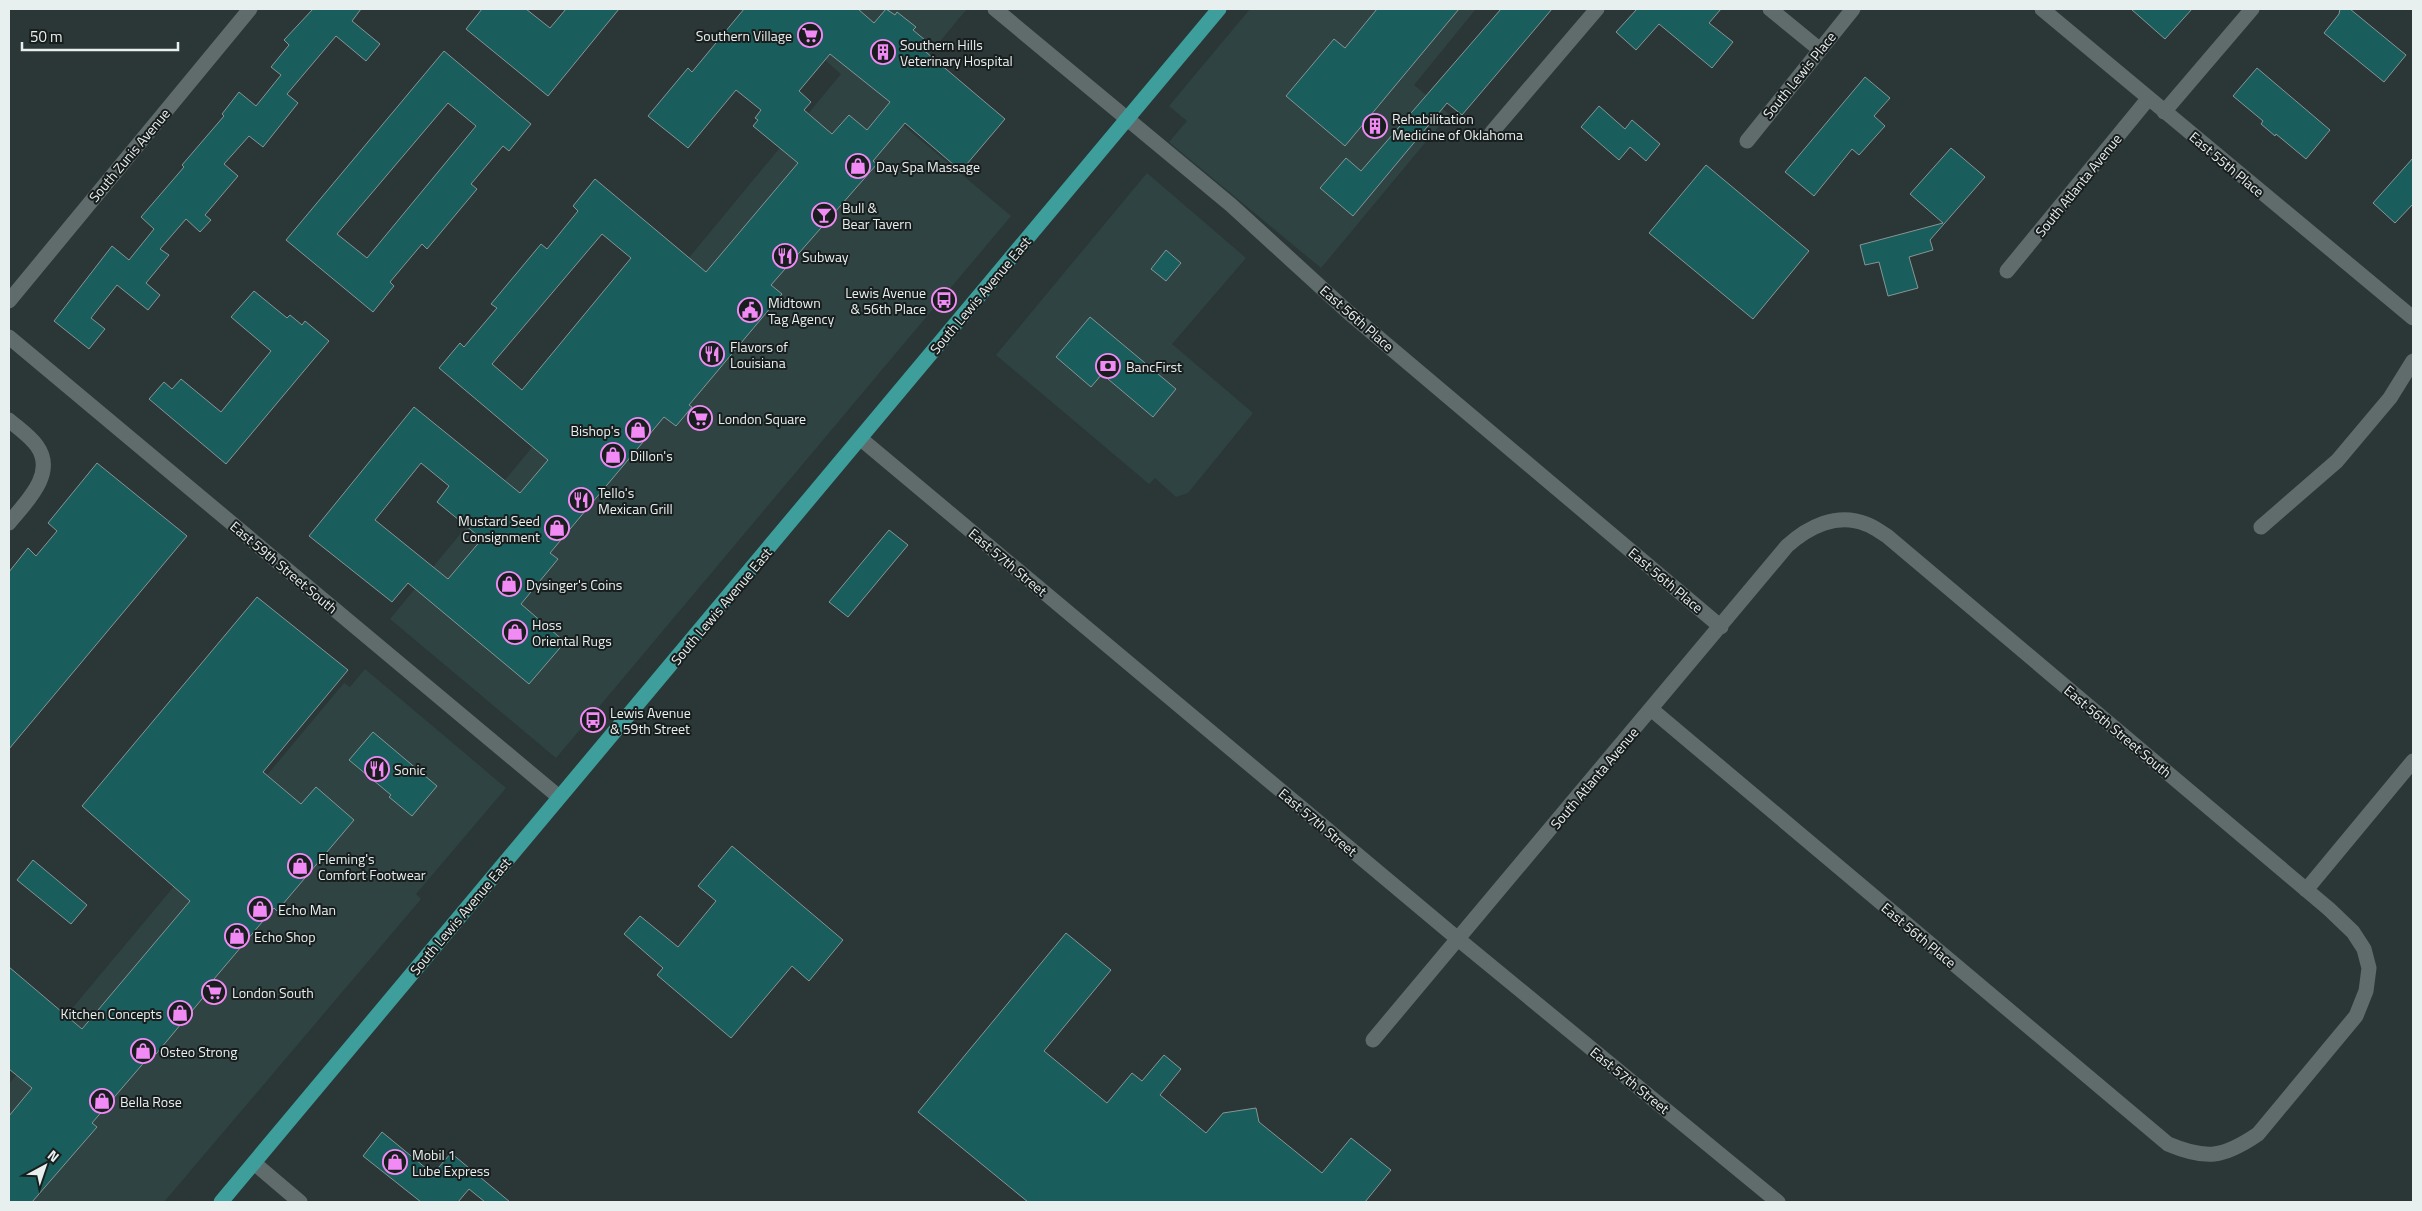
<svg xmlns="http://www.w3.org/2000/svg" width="2422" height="1211" font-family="'Titillium Web',sans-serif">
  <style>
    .built { fill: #2e4342 }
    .building { fill: #195e5c; stroke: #879594; fill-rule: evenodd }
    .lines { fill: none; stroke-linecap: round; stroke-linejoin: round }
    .minor { stroke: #606c6c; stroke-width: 15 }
    .major { stroke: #3d9e9b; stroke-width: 15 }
    .labels { text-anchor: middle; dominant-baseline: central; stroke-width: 4; stroke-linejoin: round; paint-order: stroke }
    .poi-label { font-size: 14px; fill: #e8efef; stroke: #181d1d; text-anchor: start }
    .street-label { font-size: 14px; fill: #e8efef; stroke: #181d1d }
  </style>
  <rect width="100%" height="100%" fill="#2b3736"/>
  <path class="built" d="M742,9H964L966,10L884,109L1011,216L556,758L390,619L841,74L825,60L817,71Z
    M1250,9H1476L1414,85L1449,114L1321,268L1169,142L1187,121L1169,106Z
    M1147,173L1246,258L1172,344L1253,413L1188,493L1176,497L1155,478L1149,484L996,355Z
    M365,669L506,788L416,894L421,899L164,1202H9V1084L344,683L350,687Z"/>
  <path class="building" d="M313,9H361L352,21L380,44L366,61L336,36L287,94L298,103L263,147L249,136L224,164L238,176L205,215L211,220L200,232L186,219L160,249L169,255L146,283L160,295L148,310L117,285L91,318L105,329L89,349L54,321L112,246L129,260L154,229L141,217L184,167L182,165L224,116L222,114L239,92L256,106L281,75L271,67L289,45L284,40Z
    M482,9H526L550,28L566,9H619L548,96L466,29Z
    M744,9H858L874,23L886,9L895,15L897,12L916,27L913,30L925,40L920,47L1005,119L961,171L905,123L873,161L877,164L771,285L782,294L689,405L692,407L676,426L664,417L550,553L558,559L521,604L565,642L529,684L408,583L392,602L309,536L414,407L520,493L548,460L439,368L460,343L464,347L497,308L491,304L541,244L547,249L578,211L573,206L595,179L706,272L798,163L753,126L758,120L755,118L761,110L736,90L688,148L648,116L688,68L692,72ZM830,54L890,102L867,130L849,115L832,134L804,110L811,102L799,91ZM602,234L631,258L522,390L492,364ZM421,463L449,486L437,502L482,539L448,579L375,520Z
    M1377,9H1459L1345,146L1286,96L1334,39L1345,48Z
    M1501,9H1552L1462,115L1447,103L1353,216L1320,188L1346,158L1361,171Z
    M1637,9H1721L1709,23L1733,42L1712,68L1659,24L1636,50L1616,32Z
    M2131,9H2192L2165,39Z
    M2340,9H2350L2406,55L2384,82L2324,33L2339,14Z
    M444,51L531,124L509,151L503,146L471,184L477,189L427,249L422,244L390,282L394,286L373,312L286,240ZM448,103L476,126L367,258L337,234Z
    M2257,68L2330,130L2306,159L2276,134L2275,136L2261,124L2263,121L2233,96Z
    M1865,77L1890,98L1874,116L1885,126L1859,155L1852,149L1814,196L1785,172Z
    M1599,106L1625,129L1632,120L1660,144L1646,161L1630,147L1619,160L1581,127Z
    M1951,148L1985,177L1930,240L1933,250L1909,257L1918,288L1888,296L1879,262L1865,265L1860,245L1943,223L1910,194Z
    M2413,158V204L2395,223L2373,203Z
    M1706,165L1809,251L1753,319L1649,233Z
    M1166,250L1181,263L1166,281L1151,269Z
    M254,291L287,318L290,315L302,325L305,321L329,341L226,464L149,399L164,382L172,389L181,379L221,412L271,351L231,317Z
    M1090,317L1176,389L1153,417L1102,374L1091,387L1056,357Z
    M97,463L187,536L9,749V572L28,548L36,556L57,531L48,523Z
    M889,530L908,545L848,617L829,602Z
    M257,597L348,670L263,772L301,804L316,787L354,820L277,911L274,908L214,979L217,981L156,1054L153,1052L92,1123L97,1127L32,1202H9V1116L32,1088L9,1069V967L82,1029L190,901L82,806Z
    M373,732L437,786L412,816L389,797L391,795L349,760Z
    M732,846L843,940L809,981L792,966L731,1038L657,975L663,968L624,934L640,916L678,947L716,901L698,886Z
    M33,860L87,905L71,924L17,880Z
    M1066,933L1111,970L1044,1051L1107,1103L1132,1073L1142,1081L1164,1055L1181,1069L1160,1095L1206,1133L1223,1113L1256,1108L1259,1122L1322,1173L1351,1138L1391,1170L1365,1202H1028L918,1112Z
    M382,1132L433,1174L451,1153L510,1202H485L469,1189L458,1202H421L363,1156Z"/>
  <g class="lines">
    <path class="minor" d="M995,9L1231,205L1348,312L1721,627
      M1770,9L1819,49
      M2042,9L2413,318
      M2164,112L2252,9
      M1492,132L1597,9
      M1747,141L1853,9
      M2007,271L2148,99
      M9,301L250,9
      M9,337L559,797
      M9,420C18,428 30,436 37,446C57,474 25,503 9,523
      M861,439L1458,939L1778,1202
      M2261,527L2337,461L2390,398L2413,361
      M2306,890L2413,761
      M1373,1040L1787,546C1808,527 1837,512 1866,524C1873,526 1880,532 1887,536L2329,909L2353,932L2364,949L2369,968L2366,991L2356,1016L2258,1134C2223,1158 2206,1160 2168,1144L1651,709
      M254,1163L300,1202"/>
    <path class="major" d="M221,1202C553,804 889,409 1219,9"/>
  </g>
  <defs>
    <symbol id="supermarket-ring" viewBox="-11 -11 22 22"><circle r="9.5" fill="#181d1d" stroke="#f18af4" stroke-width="1.5"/><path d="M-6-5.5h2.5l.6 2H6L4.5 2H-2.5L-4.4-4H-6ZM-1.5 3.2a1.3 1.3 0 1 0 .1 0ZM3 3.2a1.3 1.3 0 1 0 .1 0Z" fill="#f18af4"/></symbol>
    <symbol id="building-ring" viewBox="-11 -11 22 22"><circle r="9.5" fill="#181d1d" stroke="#f18af4" stroke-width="1.5"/><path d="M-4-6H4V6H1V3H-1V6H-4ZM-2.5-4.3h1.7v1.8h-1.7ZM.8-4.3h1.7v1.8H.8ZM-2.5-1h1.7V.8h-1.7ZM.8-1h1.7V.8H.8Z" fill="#f18af4"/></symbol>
    <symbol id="shop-ring" viewBox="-11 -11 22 22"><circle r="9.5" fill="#181d1d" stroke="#f18af4" stroke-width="1.5"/><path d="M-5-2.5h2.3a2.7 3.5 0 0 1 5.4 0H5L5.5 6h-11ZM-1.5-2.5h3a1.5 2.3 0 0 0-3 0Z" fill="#f18af4"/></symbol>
    <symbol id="bar-ring" viewBox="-11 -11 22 22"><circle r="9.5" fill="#181d1d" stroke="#f18af4" stroke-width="1.5"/><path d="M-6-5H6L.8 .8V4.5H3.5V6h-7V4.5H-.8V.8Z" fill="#f18af4"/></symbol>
    <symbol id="restaurant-ring" viewBox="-11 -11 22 22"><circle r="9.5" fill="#181d1d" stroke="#f18af4" stroke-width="1.5"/><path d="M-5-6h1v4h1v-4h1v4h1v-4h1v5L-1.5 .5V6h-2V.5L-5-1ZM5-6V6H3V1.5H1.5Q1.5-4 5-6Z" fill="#f18af4"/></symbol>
    <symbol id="bus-ring" viewBox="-11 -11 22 22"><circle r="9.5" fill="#181d1d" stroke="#f18af4" stroke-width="1.5"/><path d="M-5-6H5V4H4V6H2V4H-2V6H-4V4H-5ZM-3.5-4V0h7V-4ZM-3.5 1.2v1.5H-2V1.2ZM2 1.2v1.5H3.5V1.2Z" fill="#f18af4"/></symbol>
    <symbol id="civic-ring" viewBox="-11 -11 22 22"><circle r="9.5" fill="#181d1d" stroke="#f18af4" stroke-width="1.5"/><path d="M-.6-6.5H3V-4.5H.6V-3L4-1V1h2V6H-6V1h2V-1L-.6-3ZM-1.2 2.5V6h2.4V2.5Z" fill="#f18af4"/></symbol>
    <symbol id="bank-ring" viewBox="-11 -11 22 22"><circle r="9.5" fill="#181d1d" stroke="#f18af4" stroke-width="1.5"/><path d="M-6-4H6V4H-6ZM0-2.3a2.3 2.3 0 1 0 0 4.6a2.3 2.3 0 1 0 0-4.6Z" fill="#f18af4"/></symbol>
  </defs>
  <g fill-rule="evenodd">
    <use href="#supermarket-ring" x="796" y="21" width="28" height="28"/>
    <use href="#building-ring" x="869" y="38" width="28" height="28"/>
    <use href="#building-ring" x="1361" y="112" width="28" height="28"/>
    <use href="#shop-ring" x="844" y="152" width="28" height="28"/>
    <use href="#bar-ring" x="810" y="201" width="28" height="28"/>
    <use href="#restaurant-ring" x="771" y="242" width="28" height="28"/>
    <use href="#bus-ring" x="930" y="286" width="28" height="28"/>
    <use href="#civic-ring" x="736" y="296" width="28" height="28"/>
    <use href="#restaurant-ring" x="698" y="340" width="28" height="28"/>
    <use href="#bank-ring" x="1094" y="352" width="28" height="28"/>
    <use href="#supermarket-ring" x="686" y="404" width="28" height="28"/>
    <use href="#shop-ring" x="624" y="416" width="28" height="28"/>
    <use href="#shop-ring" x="599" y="441" width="28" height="28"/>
    <use href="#restaurant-ring" x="567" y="486" width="28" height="28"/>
    <use href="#shop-ring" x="543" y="514" width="28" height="28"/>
    <use href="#shop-ring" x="495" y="570" width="28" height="28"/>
    <use href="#shop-ring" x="501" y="618" width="28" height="28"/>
    <use href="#bus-ring" x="579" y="706" width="28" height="28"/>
    <use href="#restaurant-ring" x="363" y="755" width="28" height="28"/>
    <use href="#shop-ring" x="286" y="852" width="28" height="28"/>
    <use href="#shop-ring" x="246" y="895" width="28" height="28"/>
    <use href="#shop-ring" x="223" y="922" width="28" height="28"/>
    <use href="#supermarket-ring" x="200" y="978" width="28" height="28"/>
    <use href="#shop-ring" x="166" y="999" width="28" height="28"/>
    <use href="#shop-ring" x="129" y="1037" width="28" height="28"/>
    <use href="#shop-ring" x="88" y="1087" width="28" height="28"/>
    <use href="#shop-ring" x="381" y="1148" width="28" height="28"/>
  </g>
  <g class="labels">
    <g class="poi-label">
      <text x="792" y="35" text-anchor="end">Southern Village</text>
      <text x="900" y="44">Southern Hills<tspan x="900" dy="16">Veterinary Hospital</tspan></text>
      <text x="1392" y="118">Rehabilitation<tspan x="1392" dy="16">Medicine of Oklahoma</tspan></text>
      <text x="876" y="166">Day Spa Massage</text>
      <text x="842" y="207">Bull &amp;<tspan x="842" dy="16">Bear Tavern</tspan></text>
      <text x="802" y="256">Subway</text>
      <text x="926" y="292" text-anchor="end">Lewis Avenue<tspan x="926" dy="16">&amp; 56th Place</tspan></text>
      <text x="768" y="302">Midtown<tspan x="768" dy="16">Tag Agency</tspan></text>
      <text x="730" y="346">Flavors of<tspan x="730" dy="16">Louisiana</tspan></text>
      <text x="1126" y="366">BancFirst</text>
      <text x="718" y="418">London Square</text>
      <text x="620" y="430" text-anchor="end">Bishop's</text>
      <text x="630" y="455">Dillon's</text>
      <text x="598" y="492">Tello's<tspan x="598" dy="16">Mexican Grill</tspan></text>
      <text x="540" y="520" text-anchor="end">Mustard Seed<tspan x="540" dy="16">Consignment</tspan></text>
      <text x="526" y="584">Dysinger's Coins</text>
      <text x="532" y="624">Hoss<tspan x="532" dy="16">Oriental Rugs</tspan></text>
      <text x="610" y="712">Lewis Avenue<tspan x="610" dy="16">&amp; 59th Street</tspan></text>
      <text x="394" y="769">Sonic</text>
      <text x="318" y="858">Fleming's<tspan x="318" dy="16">Comfort Footwear</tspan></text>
      <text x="278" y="909">Echo Man</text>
      <text x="254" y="936">Echo Shop</text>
      <text x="232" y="992">London South</text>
      <text x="162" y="1013" text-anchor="end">Kitchen Concepts</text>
      <text x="160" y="1051">Osteo Strong</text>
      <text x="120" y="1101">Bella Rose</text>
      <text x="412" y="1154">Mobil 1<tspan x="412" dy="16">Lube Express</tspan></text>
    </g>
    <g class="street-label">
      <text transform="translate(1799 75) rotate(-51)">South Lewis Place</text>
      <text transform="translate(129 155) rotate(-50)">South Zunis Avenue</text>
      <text transform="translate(2227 164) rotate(40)">East 55th Place</text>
      <text transform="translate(2078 185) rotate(-51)">South Atlanta Avenue</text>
      <text transform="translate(980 295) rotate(-50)">South Lewis Avenue East</text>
      <text transform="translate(1357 318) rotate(41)">East 56th Place</text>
      <text transform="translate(1008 562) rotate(40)">East 57th Street</text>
      <text transform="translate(284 567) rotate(40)">East 59th Street South</text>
      <text transform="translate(1666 580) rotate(40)">East 56th Place</text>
      <text transform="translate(721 606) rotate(-50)">South Lewis Avenue East</text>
      <text transform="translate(2118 731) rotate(40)">East 56th Street South</text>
      <text transform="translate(1594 778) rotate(-50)">South Atlanta Avenue</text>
      <text transform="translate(1318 822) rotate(40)">East 57th Street</text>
      <text transform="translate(460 916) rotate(-50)">South Lewis Avenue East</text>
      <text transform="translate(1919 935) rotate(40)">East 56th Place</text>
      <text transform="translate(1630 1080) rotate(39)">East 57th Street</text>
    </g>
  </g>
  <rect width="2422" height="1211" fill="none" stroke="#e8efef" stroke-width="20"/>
  <g transform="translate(45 1166) rotate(40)" stroke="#181d1d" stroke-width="4" paint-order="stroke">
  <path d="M0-4L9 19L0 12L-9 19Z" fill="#e8efef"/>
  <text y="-8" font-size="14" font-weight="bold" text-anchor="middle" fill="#e8efef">N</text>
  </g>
  <path d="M22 42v8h156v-8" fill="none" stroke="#e8efef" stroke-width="2.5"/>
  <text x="30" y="42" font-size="15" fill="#e8efef" stroke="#181d1d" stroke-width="4" paint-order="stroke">50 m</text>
</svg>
